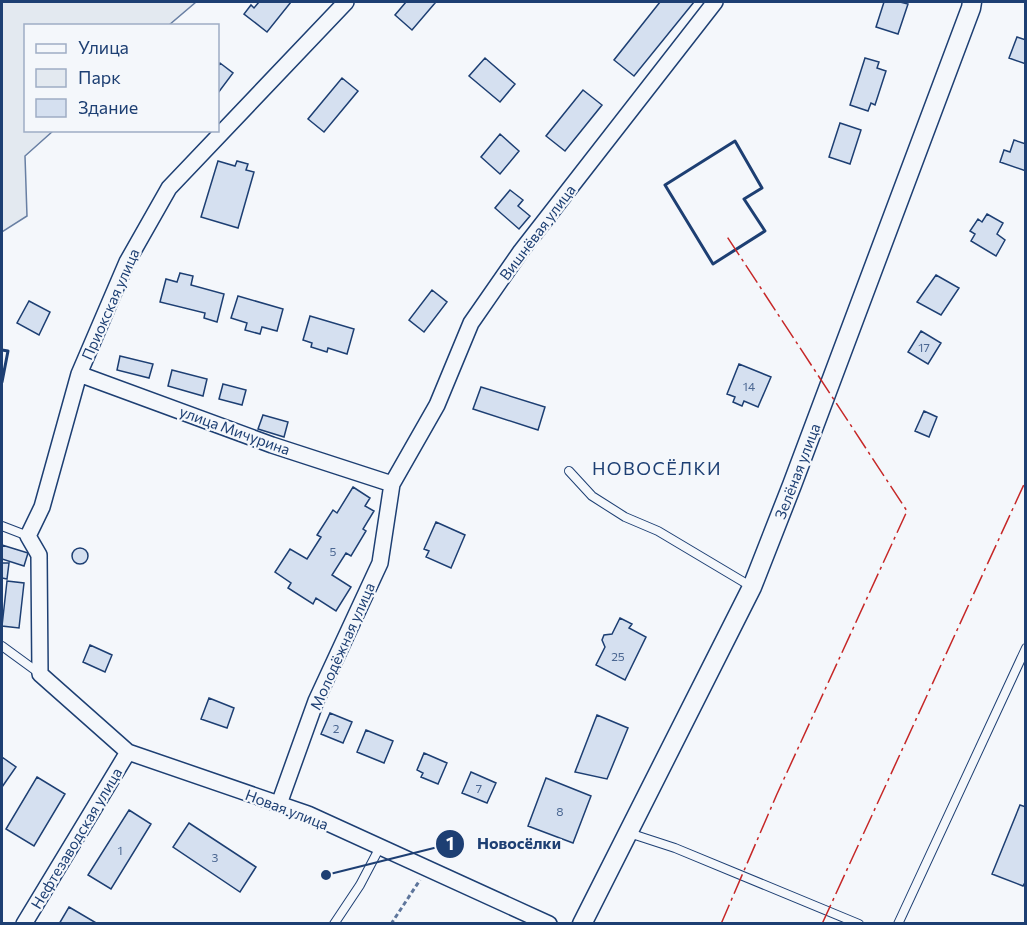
<svg xmlns="http://www.w3.org/2000/svg" width="1027" height="925" font-family="Commissioner,sans-serif">
  <style>
    .green { fill: #e3e9f0; stroke: #687fa3; stroke-width: 1.5 }
    .building { fill: #d5e0f0; stroke: #1d3f73; stroke-width: 1.5 }
    .lines { fill: none; stroke-linecap: round; stroke-linejoin: round }
    .service-casing { stroke: #1d3f73; stroke-width: 10 }
    .minor-casing { stroke: #1d3f73; stroke-width: 18 }
    .tertiary-casing { stroke: #1d3f73; stroke-width: 21 }
    .path { stroke: #5e769c; stroke-width: 3; stroke-dasharray: 4.5 3; stroke-linecap: butt }
    .service { stroke: #f4f7fb; stroke-width: 8 }
    .minor { stroke: #f4f7fb; stroke-width: 15 }
    .tertiary { stroke: #f4f7fb; stroke-width: 18 }
    .wall { stroke: #1d3f73; stroke-width: 3 }
    .power { stroke: #c62828; stroke-width: 1.5; stroke-dasharray: 21 4.5 3 4.5; stroke-linecap: butt }
    .labels { text-anchor: middle; dominant-baseline: central; stroke-width: 4.5; stroke-linejoin: round; paint-order: stroke }
    .number-label { font-size: 12px; fill: #4b6792 }
    .street-label { font-size: 15px; fill: #1d3f73; stroke: #f4f7fb }
    .quarter-label { font-size: 18px; letter-spacing: 1.5px; fill: #1d3f73; stroke: #f4f7fb }
    .leader { fill: none; stroke: #1d3f73; stroke-width: 2 }
    .callout-dot { fill: #1d3f73; stroke: #f4f7fb; stroke-width: 2 }
    .mark-label { font-size: 18px; text-anchor: middle; font-weight: bold; fill: #fff }
    .callout-label { font-size: 16px; text-anchor: middle; font-weight: bold; fill: #1d3f73; stroke: #f4f7fb; stroke-width: 4.5; stroke-linejoin: round; paint-order: stroke }
  </style>
  <rect width="100%" height="100%" fill="#f4f7fb"/>
  <path class="green" d="M2,2H196L169,25L26,26V130L53,131L25,156L27,216L2,232Z"/>
  <path class="building" d="M259,2H291L267,32L244,14L251,5L254,8Z
    M406,2H434L435,3L412,30L395,15Z
    M660,2H694L634,76L614,60Z
    M884,2H900L908,4L898,34L876,27Z
    M1017,37L1026,40V64L1009,58Z
    M485,58L515,84L500,102L469,76Z
    M865,58L879,62L877,68L886,71L875,105L871,103L868,111L850,105Z
    M220,63L233,73L218,93V66Z
    M342,78L358,91L324,132L308,119Z
    M583,90L602,105L565,151L546,136Z
    M840,123L861,130L850,164L829,157Z
    M500,134L519,151L500,174L481,157Z
    M1014,140L1026,144V171L1000,162L1004,150L1010,152Z
    M218,161L235,166L237,161L248,164L246,170L254,172L238,228L201,217Z
    M510,190L523,200L518,206L530,216L519,229L495,208Z
    M987,214L1003,223L997,234L1005,240L996,256L971,241L975,234L970,231L978,219L982,222Z
    M180,273L193,276L191,285L224,294L217,322L204,318L205,313L160,302L166,279L177,282Z
    M936,275L959,288L941,315L917,302Z
    M432,290L447,302L424,332L409,320Z
    M238,296L283,309L277,331L262,327L260,334L245,330L247,323L231,318Z
    M29,301L50,312L39,335L17,323Z
    M310,316L354,329L347,354L328,348L327,352L311,347L312,343L303,340Z
    M921,331L941,343L928,364L908,352Z
    M120,356L153,364L149,378L117,370Z
    M739,364L771,377L758,407L744,401L742,406L733,402L735,397L727,394Z
    M172,370L207,379L203,396L168,386Z
    M223,384L246,390L242,405L219,399Z
    M481,387L545,407L538,430L473,409Z
    M924,411L937,417L929,437L915,431Z
    M263,415L288,422L284,437L258,429Z
    M353,487L370,498L365,506L374,511L363,529L366,531L351,556L346,553L332,575L351,587L336,611L316,598L313,604L288,588L291,583L275,572L290,549L307,559L321,537L317,535L333,510L337,513Z
    M436,522L465,535L451,568L426,557L429,551L424,549Z
    M2,545L28,553L24,566L2,559Z
    M72 556a8 8 0 1 1 16 0a8 8 0 1 1-16 0Z
    M2,563H9L7,579L2,578Z
    M7,581L24,583L19,628L2,626Z
    M620,618L632,624L629,628L646,637L625,680L596,665L605,647L602,640L604,635L612,634Z
    M90,645L112,655L105,672L83,662Z
    M209,698L234,708L227,728L201,719Z
    M330,713L352,722L343,743L321,734Z
    M597,715L628,728L607,779L575,772Z
    M366,730L393,741L384,763L357,752Z
    M424,753L447,763L438,784L421,777L423,773L417,770Z
    M2,757L16,767L2,787Z
    M471,772L496,783L487,803L462,793Z
    M37,777L65,794L34,846L6,829Z
    M546,778L591,796L573,843L528,826Z
    M1020,805L1026,807V881L1023,886L992,874Z
    M129,810L151,824L111,889L88,875Z
    M189,823L256,867L240,892L173,847Z
    M69,907L98,924H59Z"/>
  <g class="lines">
    <defs>
      <path id="service" d="M569,471L592,496L625,517L658,531L752,587
        M2,526L28,536
        M2,646L39,673
        M629,833L675,848L859,924
        M334,924L360,885L380,847
        M898,924L1026,648"/>
      <path id="minor" d="M346,2L169,188L127,262L79,374L42,507L28,536L39,555L40,674L128,752L308,814L549,924
        M79,374L272,445L392,484
        M279,804L316,701L380,563L392,484L437,405L471,323L521,251L715,2
        M24,924L128,752"/>
      <path id="tertiary" d="M582,924L752,587L792,485L971,8L972,2"/>
    </defs>
    <use href="#service" class="service-casing"/>
    <use href="#minor" class="minor-casing"/>
    <use href="#tertiary" class="tertiary-casing"/>
    <path class="path" d="M391,924L420,880"/>
    <use href="#service" class="service"/>
    <use href="#minor" class="minor"/>
    <use href="#tertiary" class="tertiary"/>
    <path class="wall" d="M735,141L762,188L744,199L765,231L713,264L665,185Z
      M2,350L8,351L2,382"/>
    <path class="power" d="M721,924L777,794L907,511L726,235
      M822,924L1026,480"/>
  </g>
  <g class="labels">
    <g class="number-label">
      <text x="924" y="347">17</text>
      <text x="749" y="386">14</text>
      <text x="333" y="551">5</text>
      <text x="618" y="656">25</text>
      <text x="336" y="728">2</text>
      <text x="479" y="788">7</text>
      <text x="560" y="811">8</text>
      <text x="120" y="850">1</text>
      <text x="215" y="857">3</text>
    </g>
    <g class="street-label">
      <text transform="translate(537 232) rotate(-53)">Вишнёвая улица</text>
      <text transform="translate(110 304) rotate(-66)">Приокская улица</text>
      <text transform="translate(235 430) rotate(20)">улица Мичурина</text>
      <text transform="translate(797 471) rotate(-69)">Зелёная улица</text>
      <text transform="translate(342 646) rotate(-66)">Молодёжная улица</text>
      <text transform="translate(287 809) rotate(21)">Новая улица</text>
      <text transform="translate(76 838) rotate(-59)">Нефтезаводская улица</text>
    </g>
    <g class="quarter-label">
      <text x="657" y="468">НОВОСЁЛКИ</text>
    </g>
  </g>
  <path class="leader" d="M326 875L450 844"/>
  <g class="callout-dot">
    <circle cx="326" cy="875" r="6"/>
    <circle cx="450" cy="844" r="15"/>
  </g>
  <g class="mark-label">
    <text x="450" y="850">1</text>
  </g>
  <g class="callout-label">
    <text x="519" y="849">Новосёлки</text>
  </g>
  <rect width="1027" height="925" fill="none" stroke="#1d3f73" stroke-width="6"/>
  <rect x="24" y="24" width="195" height="108" fill="#f4f7fb" stroke="#9eadc5" stroke-width="1.5"/>
  <rect x="36" y="44" width="30" height="9" fill="#f4f7fb" stroke="#9eadc5" stroke-width="1.5"/>
  <text x="78" y="54" font-size="18" fill="#1d3f73">Улица</text>
  <rect x="36" y="69" width="30" height="18" fill="#e3e9f0" stroke="#9eadc5" stroke-width="1.5"/>
  <text x="78" y="84" font-size="18" fill="#1d3f73">Парк</text>
  <rect x="36" y="99" width="30" height="18" fill="#d5e0f0" stroke="#9eadc5" stroke-width="1.5"/>
  <text x="78" y="114" font-size="18" fill="#1d3f73">Здание</text>
</svg>
